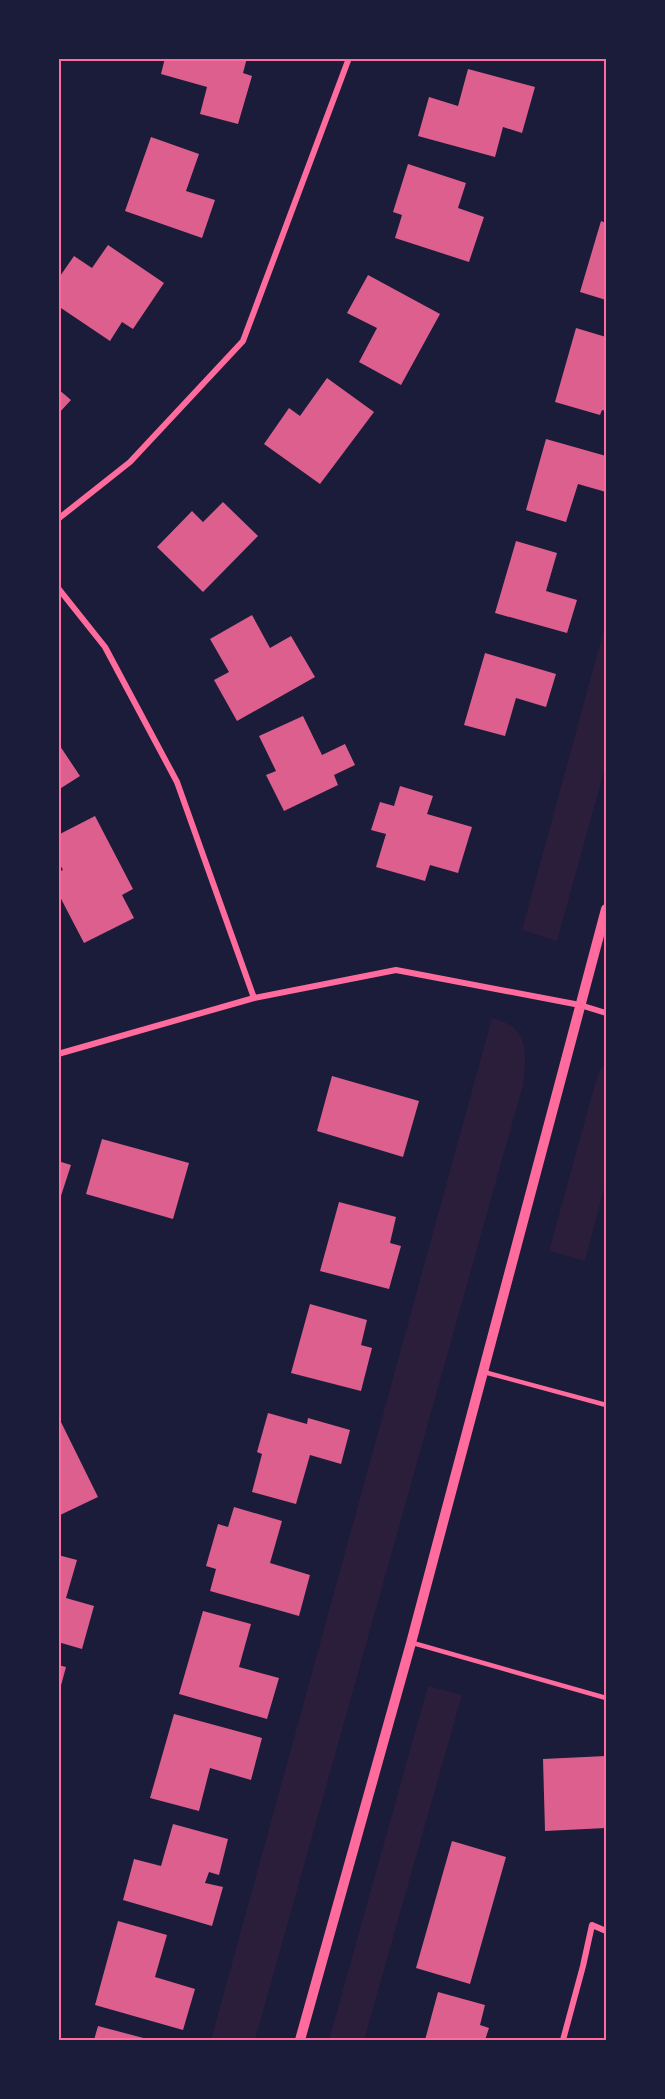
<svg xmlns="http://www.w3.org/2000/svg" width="665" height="2099" font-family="Helvetica,sans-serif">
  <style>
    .green { fill: #2a1e3b }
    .building { fill: #dd5f8e }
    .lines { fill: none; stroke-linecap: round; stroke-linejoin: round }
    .service { stroke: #ff6b9d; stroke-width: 4.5 }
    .minor { stroke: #ff6b9d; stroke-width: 6 }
    .tertiary { stroke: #ff6b9d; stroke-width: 10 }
    .neatline { fill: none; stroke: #ff6b9d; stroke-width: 2 }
  </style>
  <rect width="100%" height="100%" fill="#1b1b3a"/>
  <path class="green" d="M606,622V764L557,941L522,930Z
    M492,1018C498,1020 506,1022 511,1026C530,1039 525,1066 523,1085L255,2040H211Z
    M606,1064V1181L585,1261L549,1251L595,1084L601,1068Z
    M428,1686L462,1695L364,2040H329Z"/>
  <path class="building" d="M165,58H247L243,73L252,76L238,124L200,114L207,87L161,74Z
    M468,69L535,87L522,133L503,127L495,157L418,136L429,97L458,106Z
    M151,137L199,154L186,191L215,200L202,238L125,211Z
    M408,164L466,183L458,208L484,217L469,262L395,238L402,215L393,212Z
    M601,221L606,223V300L580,292Z
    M108,245L164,283L133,329L122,322L110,341L58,306V279L74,256L92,268Z
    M368,275L440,314L401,385L359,362L377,328L347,313Z
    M576,328L606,337V411L602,410L600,415L555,402Z
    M327,378L374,412L320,484L264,444L289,408L300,416Z
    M58,389L71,400L58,414Z
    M546,439L606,456V492L578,484L566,522L526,510Z
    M223,502L258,536L203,592L157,547L192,511L203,522Z
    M516,541L557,553L546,591L577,600L567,633L495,613Z
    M252,615L270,648L291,636L315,677L237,721L214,680L229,672L210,639Z
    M485,653L556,674L546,707L516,698L505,736L464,725Z
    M303,716L322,755L345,744L355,765L334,775L338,785L284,811L266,775L276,771L259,736Z
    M58,743L80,776L58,790Z
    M400,786L433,796L427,814L472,827L458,873L430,865L425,881L376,867L386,834L371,830L380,802L394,806Z
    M95,816L133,889L122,895L134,918L84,943L58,893V872L63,870L58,861V835Z
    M332,1076L419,1101L403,1157L317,1131Z
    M102,1139L189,1163L173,1219L86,1194Z
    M58,1161L71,1165L59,1202H58Z
    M339,1202L396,1217L390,1243L401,1246L389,1289L320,1271Z
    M310,1304L367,1320L361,1345L372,1348L361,1391L291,1373Z
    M268,1413L307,1424L308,1418L350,1430L341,1464L310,1455L296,1504L252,1492L262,1454L257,1452Z
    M58,1416L98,1497L58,1516Z
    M234,1507L282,1521L270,1563L310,1575L299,1616L210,1591L216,1569L206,1566L218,1524L228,1527Z
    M58,1555L77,1560L66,1598L94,1606L82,1649L58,1642Z
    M203,1611L251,1624L239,1667L279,1678L267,1719L179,1694Z
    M58,1665L66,1667L59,1693H58Z
    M174,1714L262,1738L251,1780L210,1768L199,1811L150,1798Z
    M606,1756V1828L545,1831L543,1759Z
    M173,1824L228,1839L219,1875L209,1872L205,1883L223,1887L212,1926L123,1900L134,1859L161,1866Z
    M452,1841L506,1857L470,1984L416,1968Z
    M118,1921L167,1935L155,1977L195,1989L183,2030L95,2005Z
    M438,1992L485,2005L480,2025L489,2028L485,2040H425Z
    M98,2026L151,2040H94Z"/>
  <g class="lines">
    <path class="service" d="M484,1372L606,1405
      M413,1643L606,1698"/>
    <path class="minor" d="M58,519L130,462L243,341L349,58
      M58,588L105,647L177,782L254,998
      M58,1054L254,998L396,970L580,1005L606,1013
      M563,2040L583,1966L592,1925L606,1931"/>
    <path class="tertiary" d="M300,2040L411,1643L606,909"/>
  </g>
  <rect width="665" height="2099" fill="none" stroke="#1b1b3a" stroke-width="120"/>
  <rect x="60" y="60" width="545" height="1979" class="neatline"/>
</svg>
